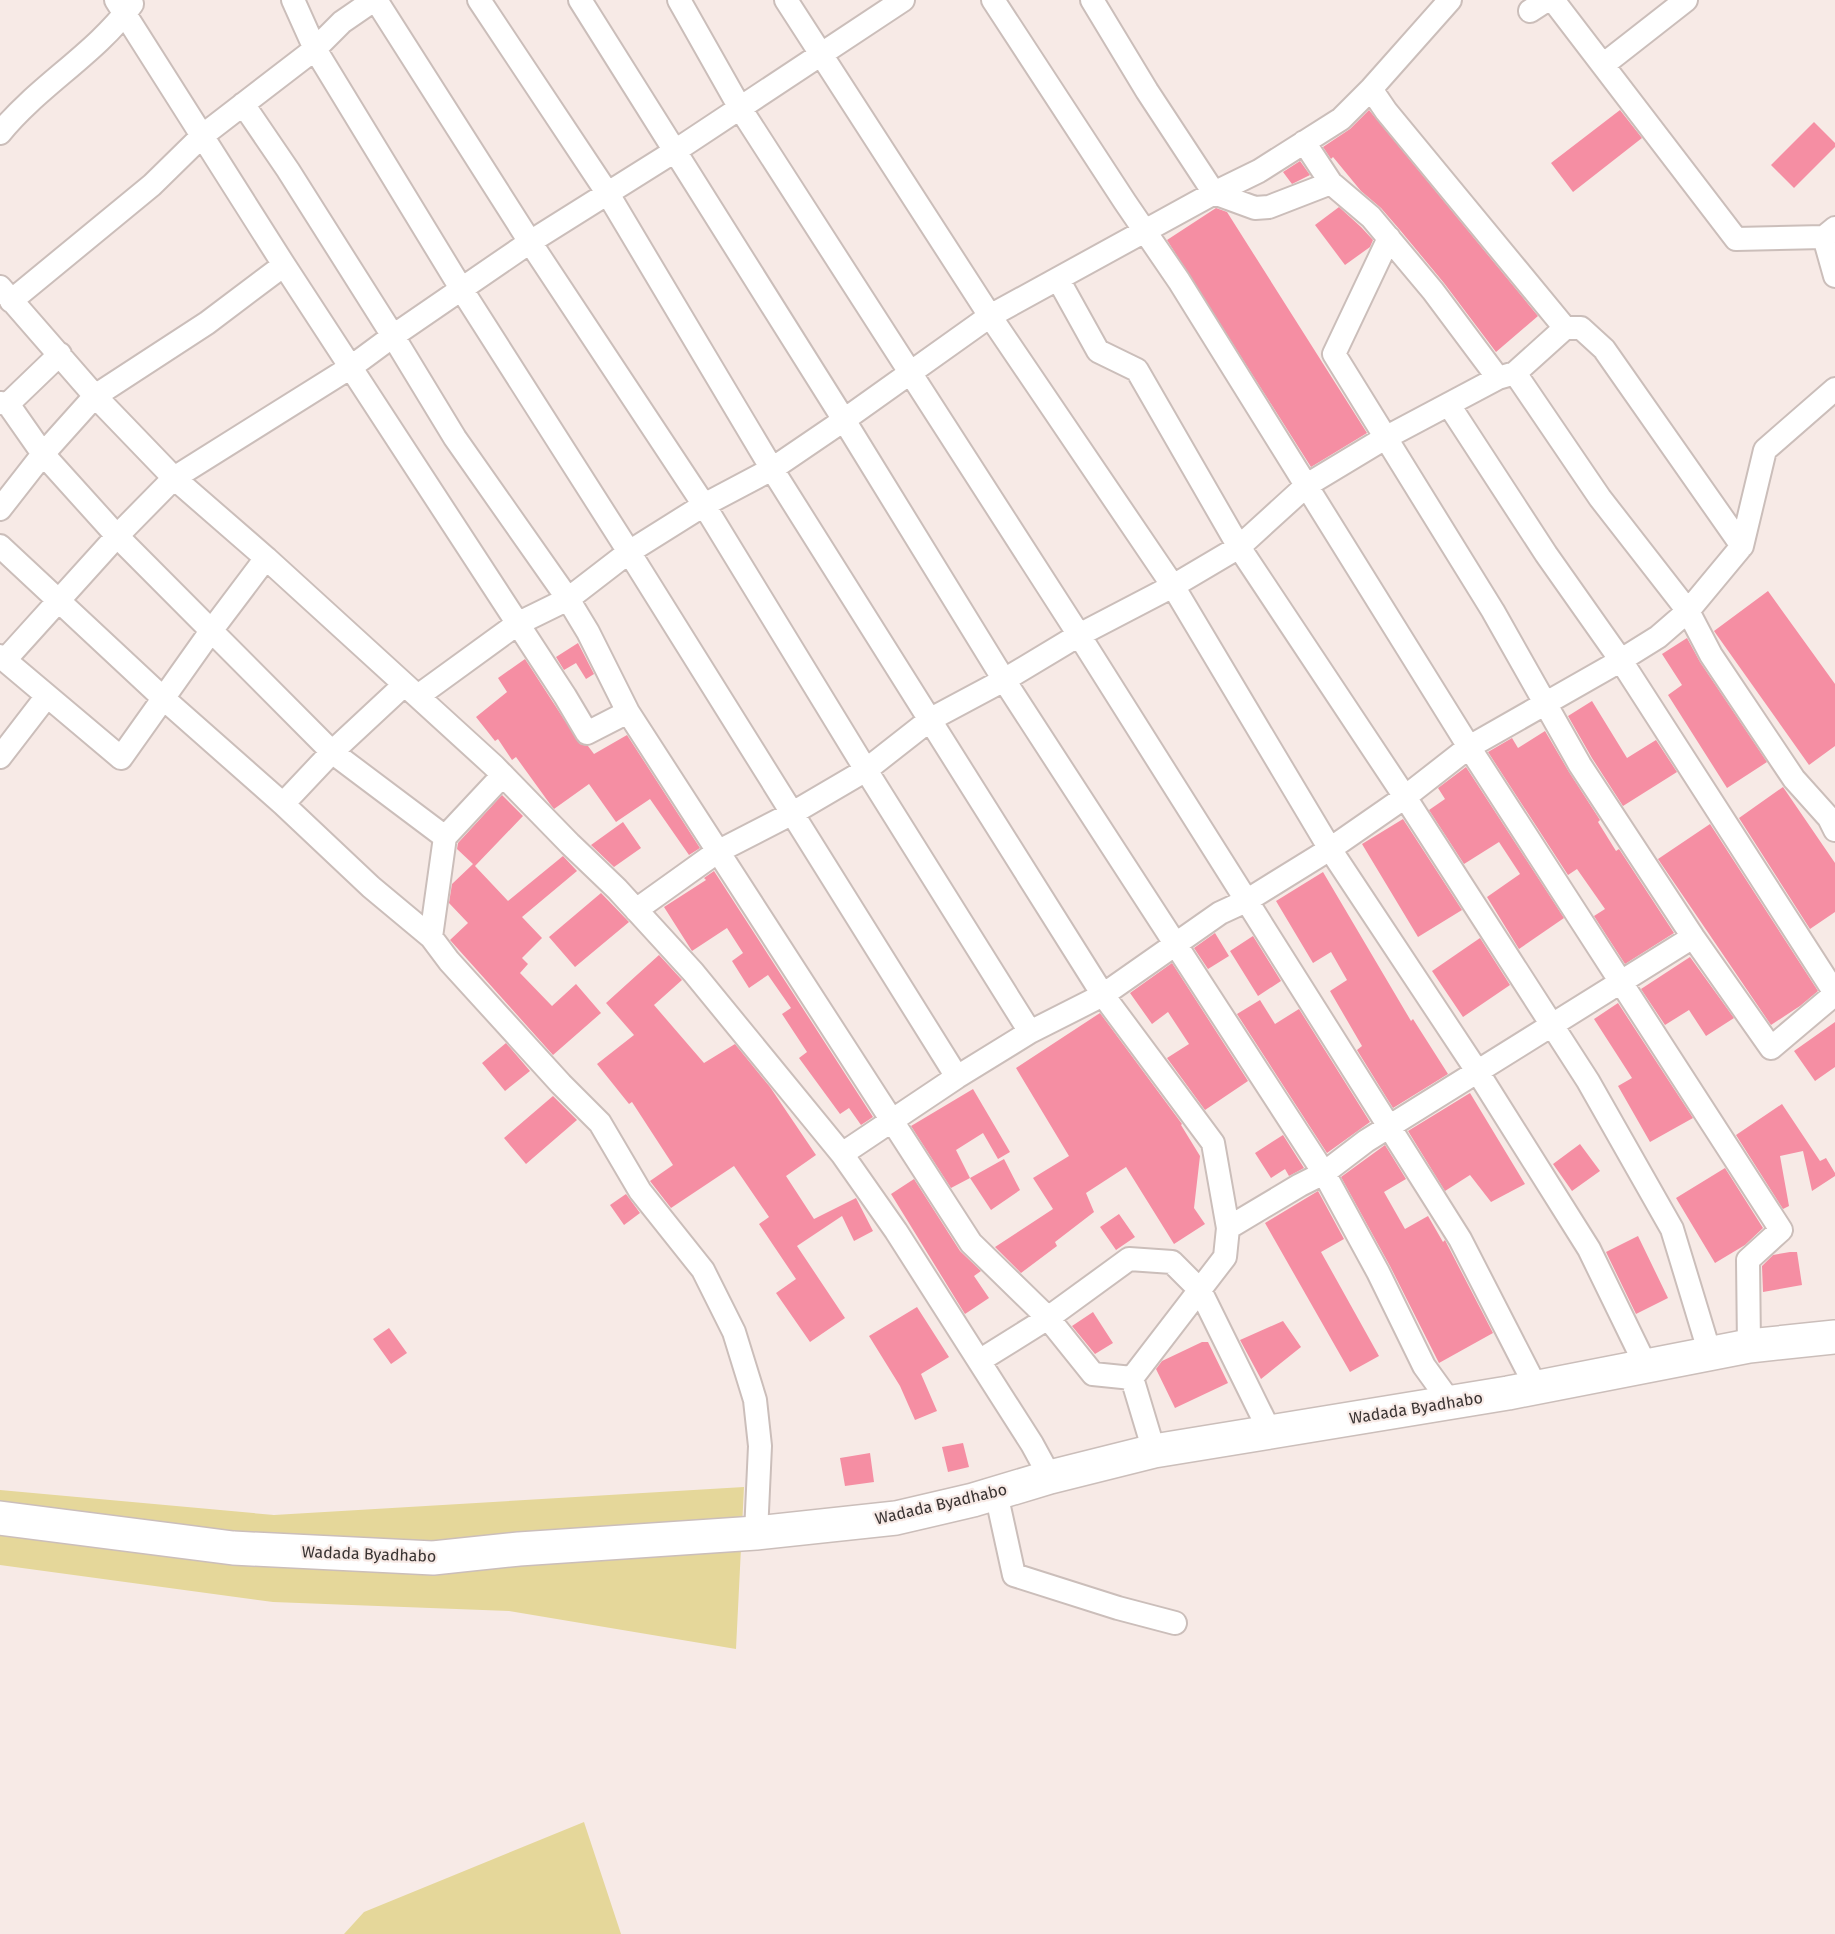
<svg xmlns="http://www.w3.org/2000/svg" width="1835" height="1934" font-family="'Fira Sans',sans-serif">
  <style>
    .green { fill: #e5d79a }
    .building { fill: #f58ea3 }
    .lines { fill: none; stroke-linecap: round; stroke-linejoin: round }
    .minor-casing { stroke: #cbbeba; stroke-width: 26 }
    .primary-casing { stroke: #cbbeba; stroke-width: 36 }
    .minor { stroke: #fff; stroke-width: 22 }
    .primary { stroke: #fff; stroke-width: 33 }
    .labels { text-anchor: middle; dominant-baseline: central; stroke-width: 4.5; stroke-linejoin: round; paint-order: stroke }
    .street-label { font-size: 16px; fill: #393332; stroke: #f7eae6 }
  </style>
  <rect width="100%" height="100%" fill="#f7eae6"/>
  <path class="green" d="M744,1487L736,1649L509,1611L273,1602L0,1565V1490L274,1515Z
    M584,1822L621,1934H344L364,1912Z"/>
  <path class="building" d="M1369,110L1538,316L1496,352L1444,283L1400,230L1381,208L1361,191L1333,157L1331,159L1323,147L1350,129Z
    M1620,110L1642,138L1573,192L1551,163Z
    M1814,122L1835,143V147L1794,188L1771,165Z
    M1300,161L1310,175L1292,184L1283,172Z
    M1339,207L1361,227L1373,240L1370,247L1345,265L1315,225Z
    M1216,208L1227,212L1367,433L1311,467L1167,240Z
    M1768,591L1835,684V746L1809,765L1714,631Z
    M1687,638L1700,662L1767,762L1727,788L1668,695L1682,685L1662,654Z
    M578,643L594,674L586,679L576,663L564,670L556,657Z
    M525,659L580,744L588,746L594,754L627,735L700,848L689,855L650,799L616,822L589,784L554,809L550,804L516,757L512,760L498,739L495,741L476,717L507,692L498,678Z
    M1592,701L1627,758L1656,740L1677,772L1623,806L1592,758L1568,716Z
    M1545,731L1569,772L1600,820L1598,822L1616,851L1619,849L1674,933L1625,964L1594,916L1605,909L1577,869L1568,875L1488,752L1512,738L1518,748Z
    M1466,767L1564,918L1519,949L1487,897L1520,874L1499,842L1464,864L1429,810L1445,799L1438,788Z
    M1783,787L1835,863V912L1810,929L1739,818Z
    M502,795L523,816L475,866L508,901L563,856L577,871L522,917L542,938L522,958L528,964L520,973L552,1006L576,984L601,1013L553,1055L450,940L468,923L449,903L452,884L473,864L457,849L458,843Z
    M1403,819L1462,910L1418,937L1362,844Z
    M623,822L641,848L614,867L591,845Z
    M1710,824L1818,991L1800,1006L1771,1025L1658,859Z
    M714,871L873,1117L861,1125L849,1108L840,1114L799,1058L807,1052L782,1014L791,1008L768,975L749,988L732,961L743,953L727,928L692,951L664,907L706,880L704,878Z
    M1323,872L1411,1021L1413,1019L1448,1074L1393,1108L1357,1050L1362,1046L1330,991L1347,980L1331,952L1313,963L1276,901Z
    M601,893L629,922L575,967L549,937Z
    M1215,933L1229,956L1208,969L1194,948Z
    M1253,936L1281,981L1258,996L1230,951Z
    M1480,938L1510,985L1463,1017L1432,971Z
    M659,955L682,980L654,1005L704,1063L735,1044L770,1087L816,1155L786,1176L814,1219L856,1198L873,1231L854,1241L842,1216L797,1246L845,1318L810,1342L776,1293L796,1279L759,1224L769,1217L734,1166L671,1208L650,1181L673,1165L632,1102L629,1104L597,1064L634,1035L606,1003Z
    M1690,957L1734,1018L1706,1036L1689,1010L1665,1025L1641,989Z
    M1172,963L1248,1081L1205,1110L1167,1058L1189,1044L1168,1012L1152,1024L1130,993Z
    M1260,1000L1275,1024L1299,1009L1370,1122L1327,1153L1237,1014Z
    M1618,1003L1693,1118L1650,1142L1618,1086L1632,1078L1594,1019Z
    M1100,1013L1182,1124L1181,1125L1200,1156L1194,1208L1205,1224L1174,1244L1126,1167L1086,1193L1094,1212L1055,1242L1057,1246L1021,1273L995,1247L1053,1209L1033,1178L1069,1156L1016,1068Z
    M1835,1022V1067L1815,1081L1794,1051Z
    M506,1043L530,1071L505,1091L482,1063Z
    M973,1089L1010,1152L998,1159L983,1133L956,1150L970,1178L951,1188L911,1126Z
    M1470,1093L1525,1184L1491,1202L1470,1175L1445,1191L1408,1131Z
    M553,1096L577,1120L526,1164L504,1138Z
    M1782,1104L1820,1161L1826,1158L1835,1173V1176L1812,1191L1803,1151L1780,1156L1789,1206L1783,1209L1736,1135Z
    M1283,1135L1304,1168L1289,1176L1285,1169L1271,1178L1255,1153Z
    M1580,1144L1600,1171L1572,1191L1553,1164Z
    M1385,1145L1406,1179L1384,1192L1405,1229L1428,1216L1443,1242L1445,1240L1448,1246L1493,1333L1439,1363L1390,1266L1341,1177Z
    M1004,1159L1020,1190L991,1210L970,1178Z
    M1725,1168L1763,1228L1745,1245L1715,1263L1676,1198Z
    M914,1179L960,1251L981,1271L974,1276L989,1298L965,1314L891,1194Z
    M1318,1191L1344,1239L1321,1252L1379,1356L1350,1372L1265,1223Z
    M626,1194L640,1213L624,1225L610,1205Z
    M1119,1214L1135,1237L1116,1250L1100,1227Z
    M1638,1236L1668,1298L1636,1314L1606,1252Z
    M1790,1252H1797L1802,1285L1763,1292L1762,1266L1773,1255Z
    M917,1307L949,1357L921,1374L937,1411L915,1420L900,1386L869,1336Z
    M1093,1312L1113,1343L1095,1354L1072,1326Z
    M1283,1321L1301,1347L1261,1379L1240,1340Z
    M389,1328L407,1353L391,1364L373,1339Z
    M1202,1342H1208L1228,1383L1175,1408L1156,1369L1162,1361Z
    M963,1443L969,1467L948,1472L942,1447Z
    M870,1453L874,1482L845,1486L840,1458Z"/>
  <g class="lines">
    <defs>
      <path id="minor" d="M116,0L284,265L565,696L587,733L628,712
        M293,0L315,49L462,290L629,552L957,1077
        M376,0L530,242L704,505L866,770L1030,1032
        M479,0L608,194L772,469L1103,995L1213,1143L1228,1228L1225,1257L1132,1378L1154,1451
        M580,0L844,420L1004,680L1324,1173L1378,1272L1424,1366L1450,1402
        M679,0L740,108L1079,635L1460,1239L1536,1387
        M786,0L990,316L1173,586L1330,849L1477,1071L1589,1249L1646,1366
        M993,0L1125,202L1179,281L1469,747L1781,1230L1748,1260L1749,1346
        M1092,0L1147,91L1214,193L1255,208L1269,207L1331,183
        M1553,0L1736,239L1824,237
        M1530,11L1547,0
        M1603,65L1686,0
        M1371,89L1386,111L1565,328
        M243,104L288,170L393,336L455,438L568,599L588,632L628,712L971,1243L1048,1318L1093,1374L1132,1378
        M0,133C39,85 96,54 132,4
        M1304,142L1331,183L1371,217L1433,291L1498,378
        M1835,228L1824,237L1835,276
        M1389,238L1334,354L1493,611L1580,765L1693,937L1771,1048L1835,994
        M1058,279L1098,351L1137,370L1239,547L1405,797L1588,1081L1672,1229L1710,1354
        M0,287L95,396L174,478L266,558L494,766L570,844L617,889L693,972L842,1154L896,1231L1032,1444L1050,1477
        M11,301L152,185L202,136L315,49L342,22L374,0
        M1515,373L1600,498L1688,611L1711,655L1794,779L1829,818L1835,830
        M0,403L8,404L60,354
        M8,404L43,454L117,536L332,752L445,837
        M1449,405L1546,554L1620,659L1835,993
        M0,509L43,454L95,396L207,323L284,265
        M0,546L163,698L283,804L371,887L431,937L449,961L561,1084L600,1123L640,1191L703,1270L734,1332L755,1400L760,1446L756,1533
        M0,656L121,758L211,631L266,558
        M5,660L117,536L174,478L351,367L393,336L530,242L675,151L903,0
        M418,696L517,624L568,599L629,552L704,505L772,469L844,420L990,316L1214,193L1259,171L1341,119L1371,89L1450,0
        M0,757L47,696
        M283,804L332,752L404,685
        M636,910L717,852L791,814L866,770L931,719L1004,680L1079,635L1173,586L1239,547L1307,485L1385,438L1498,378L1515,373L1565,328H1581L1604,349L1742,546
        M431,937L445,837L503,775
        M842,1154L957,1077L1030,1032L1103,995L1220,913L1246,901L1330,849L1405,797L1469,747L1613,665L1658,637L1688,611L1742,546L1765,450L1835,389
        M1228,1228L1300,1185L1324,1173L1366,1141L1693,937
        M979,1361L1048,1318L1129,1259L1172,1262L1200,1290L1270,1432
        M996,1493L1014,1575L1118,1608L1175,1623"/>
      <path id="primary" d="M0,1518L233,1548L433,1558L519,1549L756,1533L896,1518L973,1500L1050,1477L1154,1451L1508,1393L1749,1346L1835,1337"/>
    </defs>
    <use href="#minor" class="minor-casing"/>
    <use href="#primary" class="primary-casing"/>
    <use href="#minor" class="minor"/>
    <use href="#primary" class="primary"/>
  </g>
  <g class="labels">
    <g class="street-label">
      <text transform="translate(1416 1408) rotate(-9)">Wadada Byadhabo</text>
      <text transform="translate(941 1504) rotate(-13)">Wadada Byadhabo</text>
      <text transform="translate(369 1554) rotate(2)">Wadada Byadhabo</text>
    </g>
  </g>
</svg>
